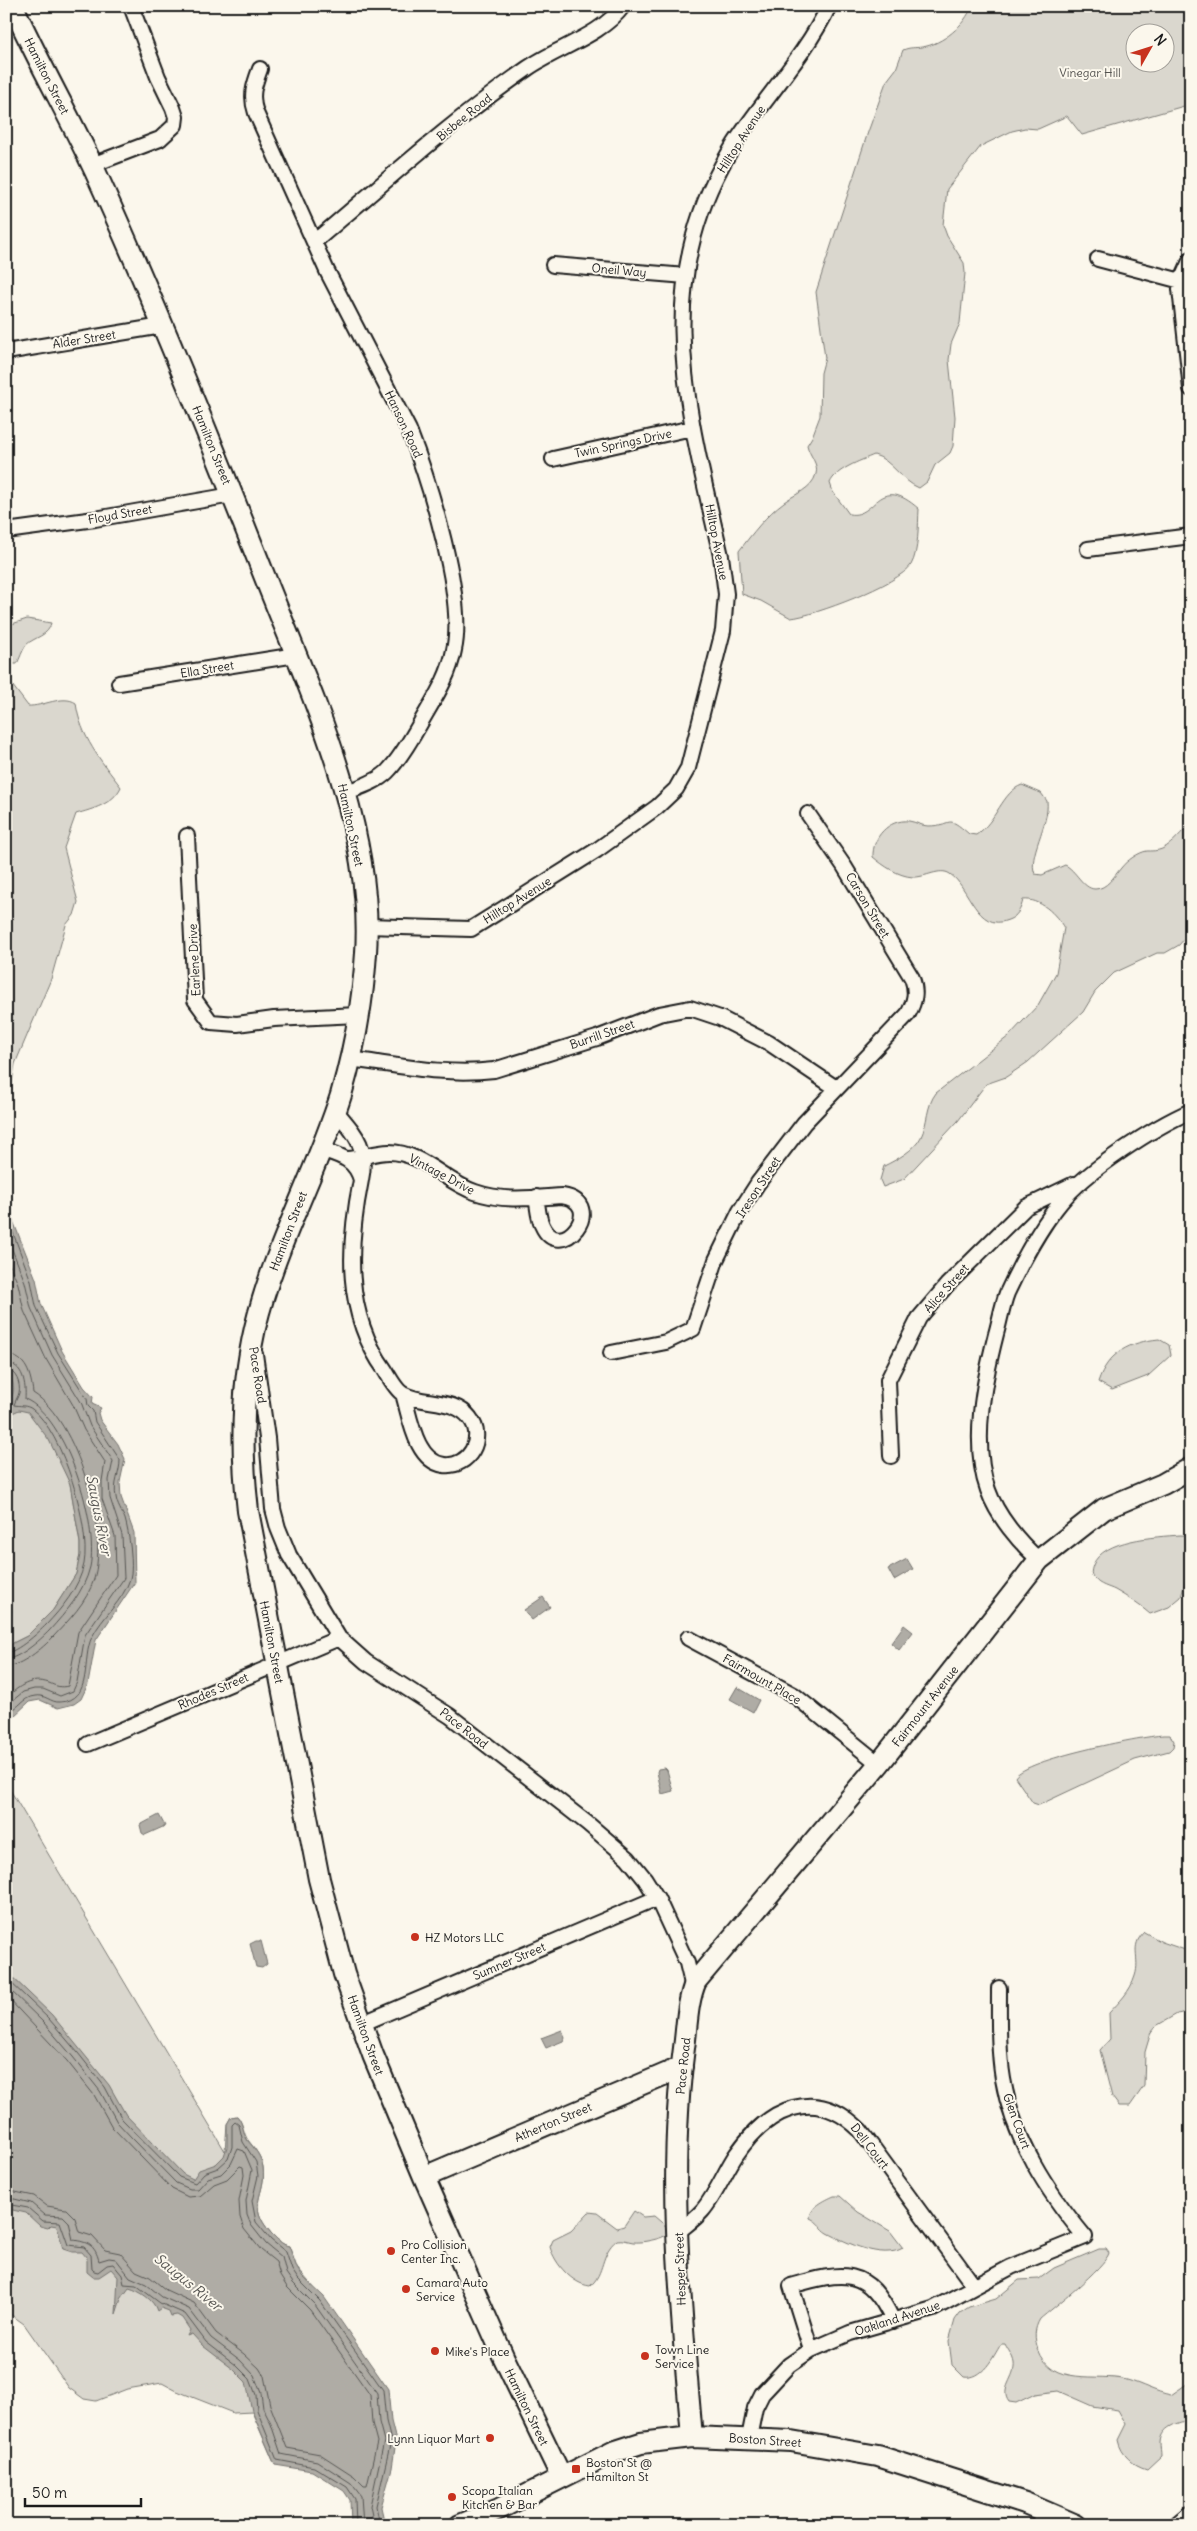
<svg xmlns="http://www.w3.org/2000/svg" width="1197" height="2531" font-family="Delius,sans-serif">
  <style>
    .green { fill: #dad7ce; stroke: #7b7a75; fill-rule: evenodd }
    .water { fill: #afaca5; stroke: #74726e }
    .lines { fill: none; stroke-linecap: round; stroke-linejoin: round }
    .shore { stroke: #575653; stroke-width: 1 }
    .street-casing { stroke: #1c1c1c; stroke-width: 18 }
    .secondary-casing { stroke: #1c1c1c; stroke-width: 24 }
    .street { stroke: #fbf7ec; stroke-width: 14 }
    .secondary { stroke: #fbf7ec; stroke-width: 20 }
    .poi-dot { fill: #c8321e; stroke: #fbf7ec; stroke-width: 2 }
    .labels { text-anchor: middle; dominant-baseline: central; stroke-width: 4; stroke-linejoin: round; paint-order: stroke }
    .park-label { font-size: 12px; fill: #555451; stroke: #fbf7ec }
    .street-label { font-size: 12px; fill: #1c1c1c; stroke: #fbf7ec }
    .poi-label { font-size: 12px; fill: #1c1c1c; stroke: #fbf7ec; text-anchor: start }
    .water-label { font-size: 14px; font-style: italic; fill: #575653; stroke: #fbf7ec }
  </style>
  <rect width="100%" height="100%" fill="#fbf7ec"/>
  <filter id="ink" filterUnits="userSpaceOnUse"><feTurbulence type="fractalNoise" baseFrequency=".02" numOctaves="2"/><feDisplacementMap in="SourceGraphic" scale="10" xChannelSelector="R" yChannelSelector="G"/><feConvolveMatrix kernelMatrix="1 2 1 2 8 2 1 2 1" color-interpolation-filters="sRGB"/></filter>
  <g filter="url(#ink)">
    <path class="green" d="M972,6H1191V104L1082,135L1067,116L1038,129L1025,128L1012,131L981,146L947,189L943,225L947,236L964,263L965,273L960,323L951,344L949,360L955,417L953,446L950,453L935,465L927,482L919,488C901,481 891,459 874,455C860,461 836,469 830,483L833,492L849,514C877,519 877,472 919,509C918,525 919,551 911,565C899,584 813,616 791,618L761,601L742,594L739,551C752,534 766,515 784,502C795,494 812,489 816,474C819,464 809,455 807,445L812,437L820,416L821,373L825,358L816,292L868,132L886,82L896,69L903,50C910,47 915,48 922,47C943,44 965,25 972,6ZM1164,32V62H1134V32Z
      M27,619L51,623C49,636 34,637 26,645C22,651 20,658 17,664H6V626Z
      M6,677L28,706C42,707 63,694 76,703C80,736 101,761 121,787C113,804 93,809 76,814L64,848L78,902L74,915L66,925L51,979L15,1064L7,1114L10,1219L6,1212Z
      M1022,785L1041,793L1047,801C1050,824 1027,856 1035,874L1042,875L1065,865C1076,870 1083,889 1095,889C1107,889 1114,876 1121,868C1126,861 1139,852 1147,851C1152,851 1157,851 1162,849C1174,843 1181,832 1191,823V931L1179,945L1165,953H1157L1114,973L1095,992L1083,1012L1028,1062L1006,1077L986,1084L958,1121L904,1179L883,1187L880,1180L884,1166C896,1160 915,1150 921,1137C928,1123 926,1106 936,1093L1009,1036L1038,1005L1056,973L1064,928C1056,914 1040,898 1023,900C1021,909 1017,917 1008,920C977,933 969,886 950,874C940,867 925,878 913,877C898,876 884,866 873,857C872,837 889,819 909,821C916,822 922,826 928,826C954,826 945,813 969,834L976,835C997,821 1002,792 1022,785Z
      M6,1327L26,1389L6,1404Z
      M1159,1339L1169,1345L1171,1355L1148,1376L1112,1390L1098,1382C1108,1352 1130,1342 1159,1339Z
      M36,1400L70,1484L80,1543V1555L76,1574L53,1610L27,1636L13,1643L6,1650V1619L12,1611L6,1605V1408Z
      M1180,1535L1191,1536V1561L1181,1597L1169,1607L1150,1614C1140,1605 1127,1597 1115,1590C1109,1587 1099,1585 1095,1579C1090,1575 1091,1571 1093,1565C1103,1539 1155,1537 1180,1535Z
      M1163,1735H1170L1174,1741L1173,1747L1169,1751L1135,1760L1039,1805L1033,1803L1015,1777C1026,1759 1139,1737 1163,1735Z
      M6,1783L225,2151L227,2124L231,2117L237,2116C244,2124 243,2133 248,2140C255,2149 261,2156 263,2167C267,2196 245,2203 271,2233C276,2238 282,2245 289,2246L297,2268L314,2288L296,2331L36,2001L6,1971Z
      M1144,1932L1162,1942L1191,1952V2011L1177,2014L1156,2026L1151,2032L1145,2052L1144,2086L1130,2106H1119L1112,2097L1100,2050L1110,2039L1109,2013C1120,2001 1130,1992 1135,1976C1141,1958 1129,1947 1144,1932Z
      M6,2037L231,2340L279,2462L275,2465L252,2412L233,2413L177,2391L162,2383L127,2389L96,2401L84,2399L69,2388L24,2324L6,2311Z
      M834,2196H840L858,2212L890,2231L903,2248C882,2260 847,2243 828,2233C821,2229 819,2222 810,2218C810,2207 825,2200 834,2196Z
      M634,2211L643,2217L654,2216L668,2228V2234C662,2239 641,2243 633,2242C627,2241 623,2239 617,2240C600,2253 605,2274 590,2286C572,2284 555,2264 550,2247L553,2240L571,2231L589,2212L597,2213L617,2228L624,2226Z
      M1099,2249H1106L1109,2253C1105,2267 1053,2308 1040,2319C1034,2329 1034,2338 1038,2349C1053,2388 1096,2372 1127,2380C1142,2384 1155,2392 1171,2395L1191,2381V2419C1178,2423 1161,2426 1160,2443C1160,2448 1161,2451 1161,2456L1147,2469C1133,2465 1121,2455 1118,2440L1126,2424L1118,2410L1092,2406L1058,2391L1035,2394L1016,2403L1009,2402C999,2389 1016,2377 1014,2363C1013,2356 1008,2350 1005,2344H1001C993,2357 983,2380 964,2377L952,2365L949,2341L955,2320L960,2313L969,2307L996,2299L1019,2280L1039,2279L1054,2268Z"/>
    <path class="water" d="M6,1203L36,1279L41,1304L62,1351L84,1387L93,1397L92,1404L101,1408L98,1413L100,1420L118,1444L125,1459L120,1482L121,1497L134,1533L135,1582L96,1640L88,1684L81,1699L74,1704L58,1708L40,1700L29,1702L13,1717H6V1650L13,1643L27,1636L53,1610L76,1574L80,1555V1543L70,1484L49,1440L28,1412L19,1410L6,1416V1400C18,1395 14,1380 6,1373Z
      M907,1559L913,1569L894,1580L888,1569Z
      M543,1597L550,1607L532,1620L524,1610Z
      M904,1625L913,1632L899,1650L891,1643Z
      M737,1687L759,1700L753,1712L730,1699Z
      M665,1768L667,1770L673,1791L662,1794L657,1772L658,1769Z
      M159,1815L165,1826L145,1835L142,1833L140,1825Z
      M256,1941H261L267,1964L262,1968L256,1967L250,1944Z
      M6,1971L52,2015L109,2085L126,2115L183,2174L193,2179L199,2170L216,2164L224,2156L227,2147V2124L231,2117L237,2116C244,2124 242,2133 248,2141C255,2149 261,2156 263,2167C267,2196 245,2203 271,2233C276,2238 282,2245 289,2246L297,2268L302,2276L324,2297L388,2389L391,2421L396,2441L392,2468L381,2507L385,2525H351L350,2500L344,2491L312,2471L275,2465L252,2411L246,2382L233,2369L203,2346L192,2334L187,2336L190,2330L182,2318L177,2315L171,2316L169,2311L161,2308L157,2311C154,2300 140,2291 129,2288L121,2299L116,2314L118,2277L111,2269L99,2277H93L87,2272V2258L82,2252H72L63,2249L57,2226L51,2225L48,2228L40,2226L26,2213L8,2209L6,2205Z
      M562,2030L565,2037L563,2041L546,2048L541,2038Z"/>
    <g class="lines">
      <path class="shore" d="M6,1214L31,1281L36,1306L58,1353L87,1399L88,1406L93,1411L95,1422L120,1460C120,1473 113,1484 116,1497C117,1505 122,1512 125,1519C129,1533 134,1565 130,1579C123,1601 102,1617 92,1637C81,1658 94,1701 60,1702C51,1703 45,1694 35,1696C22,1697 18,1711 6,1712
        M6,1234L25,1282L31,1308L52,1355L81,1402L90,1426L113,1461L109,1480L110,1498L122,1535L124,1578L85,1635L77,1682L73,1691L60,1696L43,1689H34L23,1692L6,1706
        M6,1256L18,1284L24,1311L46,1359L73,1405L84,1430L105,1462L102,1481V1499L115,1536L116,1575L78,1632L68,1686C60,1688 56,1686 49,1683C31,1677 19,1686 6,1698
        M6,1355C27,1356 31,1376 33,1393C77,1420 109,1531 94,1579C87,1602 69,1620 53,1637C43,1648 21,1666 6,1667
        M6,1363C24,1364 26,1385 25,1399C67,1417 99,1525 90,1567C84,1592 66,1612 49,1631C40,1640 19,1659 6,1659
        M6,1369C16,1371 21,1384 19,1393C18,1397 15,1401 14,1405C19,1406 27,1405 32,1409C63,1432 91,1527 84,1564C79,1588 62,1608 46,1625C38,1633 17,1652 6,1653
        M6,1978L49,2019L78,2053L105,2087L122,2119L179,2177L195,2183L204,2173L218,2168L228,2159L232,2147V2125L235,2122L239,2125L243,2142L256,2162L258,2176L252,2201L256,2222L271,2240L286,2252L292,2270L298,2279L320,2301L383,2390L386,2421L391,2441L376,2506L380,2525
        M6,1986L44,2023L73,2057L100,2091L117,2122L132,2138L176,2183L190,2189H198L208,2178L221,2174L231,2164L238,2149L244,2151L252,2170L246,2201L247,2215L251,2225L266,2244L282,2257L286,2273L293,2283L315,2305L377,2393L379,2422L384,2441L370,2506L374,2525
        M6,1996L67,2061L94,2095L112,2127L172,2189L188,2197L200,2196L214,2184L227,2179L240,2166L243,2167L244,2175L239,2201L240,2217L244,2229L261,2250L276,2262L280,2276L287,2287L310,2310L370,2395L372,2423L377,2442L367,2486H364L354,2476L320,2454L287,2448L270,2405L264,2376L259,2368L244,2354L216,2333L194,2303L166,2290L150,2277L136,2271L120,2253L105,2250L92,2236L79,2232L75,2218L66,2209L47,2206L34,2196L6,2190
        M6,2197L31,2203L45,2215L63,2216L69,2222L73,2240C88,2242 95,2245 99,2261L109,2258L116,2259L130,2277L146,2284L162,2297L189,2309L211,2338L240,2360L254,2375L261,2393L263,2408L271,2424L281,2454L317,2461L351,2483L361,2496L363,2525
        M6,2204L28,2208L43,2221L60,2222L68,2245L84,2247L91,2255L92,2269L94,2271L98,2272L107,2265L113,2264L122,2275L124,2284L136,2285L160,2303L185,2314L206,2342L236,2365L250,2379L256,2395L257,2410L277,2460L314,2467L347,2487L355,2499L356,2525"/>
      <defs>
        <path id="street" d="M260,69C254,85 250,96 256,113L327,271L409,430C429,481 466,598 454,650C449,677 434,699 421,722C412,738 400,759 387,772C377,782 360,787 347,792
          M92,165L160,139L175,125L176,117L173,108L158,77L131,6
          M314,242C384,183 453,120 528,68C558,47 601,36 623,6
          M1098,259L1181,281
          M1191,259L1181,281L1180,289L1191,389
          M553,265L686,276
          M6,352L162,326
          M553,459L692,428
          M6,531L95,519L232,495
          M1088,549L1191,536
          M119,683L296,655
          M187,836L195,1000L211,1022L237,1024L274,1019L358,1015
          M366,926L471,929L597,850L657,807L676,789L688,768L723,631L726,594L721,556C688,410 648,281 735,143C765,97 805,56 829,6
          M349,1059C397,1065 445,1076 494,1070L597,1038L659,1014L690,1008L720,1018L769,1043L836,1088
          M320,1149C338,1155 355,1158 361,1180C368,1146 356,1135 335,1110
          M348,1159C362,1158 376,1152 389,1152C422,1152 445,1182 475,1192C503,1202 533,1198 562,1196C609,1203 560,1266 542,1225C538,1217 538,1206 536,1197
          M361,1180C348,1245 344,1313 385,1370C389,1377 396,1390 403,1394C423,1405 455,1398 470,1418C486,1438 469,1468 444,1465C415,1461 410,1416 403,1394
          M611,1353L666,1342L693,1329L716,1260L740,1211L758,1183L804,1123L908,1014C915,1001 917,992 912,978L844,866L808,814
          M255,1354L267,1438L273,1509L278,1528L289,1555L339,1638L366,1662L450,1716L587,1823L628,1858L645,1879L657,1898L687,1963L693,1988
          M891,1456L888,1380L919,1318L947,1285L1026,1207L1074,1184
          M1039,1560C1019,1542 997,1516 988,1490C971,1443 984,1381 996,1334C1000,1320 1002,1306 1007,1293C1020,1265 1041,1226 1061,1202C1086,1171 1154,1127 1191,1111
          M688,1638L794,1695L879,1764
          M88,1744L339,1638
          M361,2024L657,1898
          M679,2231C686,2225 695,2219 702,2211C716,2195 724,2173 736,2155C768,2108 815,2085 860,2130L974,2286
          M811,2350L791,2286C843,2271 868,2266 893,2321
          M749,2438L755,2408L762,2394L789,2365L811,2350L850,2333L933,2309L1011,2267L1085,2237C1047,2191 1013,2139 1003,2079C998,2049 999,2018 999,1988
          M1038,2525L1046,2511"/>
        <path id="secondary" d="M13,6C38,62 69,115 95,171C157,307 213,446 268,585C313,698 374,829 366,953C363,1000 354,1050 341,1095C316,1174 274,1247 255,1328C241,1388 241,1450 248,1511L319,1879L344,1974L373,2055L424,2177L504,2358L561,2476
          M424,2177L682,2067
          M692,2437C681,2309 667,2176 684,2048C687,2027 687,2001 696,1981L879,1764L1039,1560L1104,1509L1163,1484L1191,1468
          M460,2525L499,2509L613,2452L641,2443L692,2437L791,2441L878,2456L1025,2503L1076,2525
          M1180,2525L1191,2516"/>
      </defs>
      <use href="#street" class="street-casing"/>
      <use href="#secondary" class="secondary-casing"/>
      <use href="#street" class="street"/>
      <use href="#secondary" class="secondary"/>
    </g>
  </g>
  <g class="poi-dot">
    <circle cx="415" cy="1937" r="5"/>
    <circle cx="391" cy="2251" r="5"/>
    <circle cx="406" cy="2289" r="5"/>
    <circle cx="435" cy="2351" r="5"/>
    <circle cx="645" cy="2356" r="5"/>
    <circle cx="490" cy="2438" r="5"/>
    <rect x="571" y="2464" width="10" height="10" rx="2.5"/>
    <circle cx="452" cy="2497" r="5"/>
  </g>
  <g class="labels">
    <g class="park-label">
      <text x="1090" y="72">Vinegar Hill</text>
    </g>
    <g class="street-label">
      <text transform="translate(47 76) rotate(63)">Hamilton Street</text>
      <text transform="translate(464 117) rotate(-39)">Bisbee Road</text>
      <text transform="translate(741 139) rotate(-57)">Hilltop Avenue</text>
      <text transform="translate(619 270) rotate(5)">Oneil Way</text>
      <text transform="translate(84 339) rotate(-9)">Alder Street</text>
      <text transform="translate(404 424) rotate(65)">Hanson Road</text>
      <text transform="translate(623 443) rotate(-12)">Twin Springs Drive</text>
      <text transform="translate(212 445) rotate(68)">Hamilton Street</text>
      <text transform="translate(120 514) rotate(-10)">Floyd Street</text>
      <text transform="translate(717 542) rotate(79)">Hilltop Avenue</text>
      <text transform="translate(207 669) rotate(-9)">Ella Street</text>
      <text transform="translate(351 825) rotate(78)">Hamilton Street</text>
      <text transform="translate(517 900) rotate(-32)">Hilltop Avenue</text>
      <text transform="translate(868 905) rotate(59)">Carson Street</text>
      <text transform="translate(194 960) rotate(-93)">Earlene Drive</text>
      <text transform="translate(602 1034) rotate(-19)">Burrill Street</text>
      <text transform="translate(442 1174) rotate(28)">Vintage Drive</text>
      <text transform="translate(758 1187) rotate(-57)">Ireson Street</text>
      <text transform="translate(288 1231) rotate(-69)">Hamilton Street</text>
      <text transform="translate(946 1288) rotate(-48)">Alice Street</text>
      <text transform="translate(258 1375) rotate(81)">Pace Road</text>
      <text transform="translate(272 1642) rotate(79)">Hamilton Street</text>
      <text transform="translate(762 1679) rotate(30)">Fairmount Place</text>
      <text transform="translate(213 1691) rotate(-23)">Rhodes Street</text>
      <text transform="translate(925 1706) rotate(-52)">Fairmount Avenue</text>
      <text transform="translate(464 1728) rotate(38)">Pace Road</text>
      <text transform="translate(509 1961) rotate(-23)">Sumner Street</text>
      <text transform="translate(366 2035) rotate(70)">Hamilton Street</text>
      <text transform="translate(683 2066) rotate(-84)">Pace Road</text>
      <text transform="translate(1017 2121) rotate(70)">Glen Court</text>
      <text transform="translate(553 2122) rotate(-23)">Atherton Street</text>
      <text transform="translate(870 2146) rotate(52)">Dell Court</text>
      <text transform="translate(680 2269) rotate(-92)">Hesper Street</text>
      <text transform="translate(897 2318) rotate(-18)">Oakland Avenue</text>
      <text transform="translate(527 2407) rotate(64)">Hamilton Street</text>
      <text transform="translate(765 2440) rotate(4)">Boston Street</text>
    </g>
    <g class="poi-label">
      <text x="425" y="1937">HZ Motors LLC</text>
      <text x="401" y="2244">Pro Collision<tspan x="401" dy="14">Center Inc.</tspan></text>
      <text x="416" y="2282">Camara Auto<tspan x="416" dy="14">Service</tspan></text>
      <text x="655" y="2349">Town Line<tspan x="655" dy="14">Service</tspan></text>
      <text x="445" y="2351">Mike's Place</text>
      <text x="480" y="2438" text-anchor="end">Lynn Liquor Mart</text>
      <text x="586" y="2462">Boston St @<tspan x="586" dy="14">Hamilton St</tspan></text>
      <text x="462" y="2490">Scopa Italian<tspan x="462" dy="14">Kitchen &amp; Bar</tspan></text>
    </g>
    <g class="water-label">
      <text transform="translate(99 1515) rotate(79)">Saugus River</text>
      <text transform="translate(188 2282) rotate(39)">Saugus River</text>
    </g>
  </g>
  <rect width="1197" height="2531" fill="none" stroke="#fbf7ec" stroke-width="25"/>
  <rect x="12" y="12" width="1172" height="2506" fill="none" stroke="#1c1c1c" stroke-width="2" filter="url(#ink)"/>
  <g transform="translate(1150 48) rotate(51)"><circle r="24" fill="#fbf7ec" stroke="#a29f99"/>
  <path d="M0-4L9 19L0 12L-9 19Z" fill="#c8321e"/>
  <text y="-8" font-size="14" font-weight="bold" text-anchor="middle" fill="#1c1c1c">N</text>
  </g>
  <path d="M25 2498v8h116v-8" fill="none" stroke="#1c1c1c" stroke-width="2.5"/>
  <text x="32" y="2498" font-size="15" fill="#1c1c1c" stroke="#fbf7ec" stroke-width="4" paint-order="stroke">50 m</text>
</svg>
